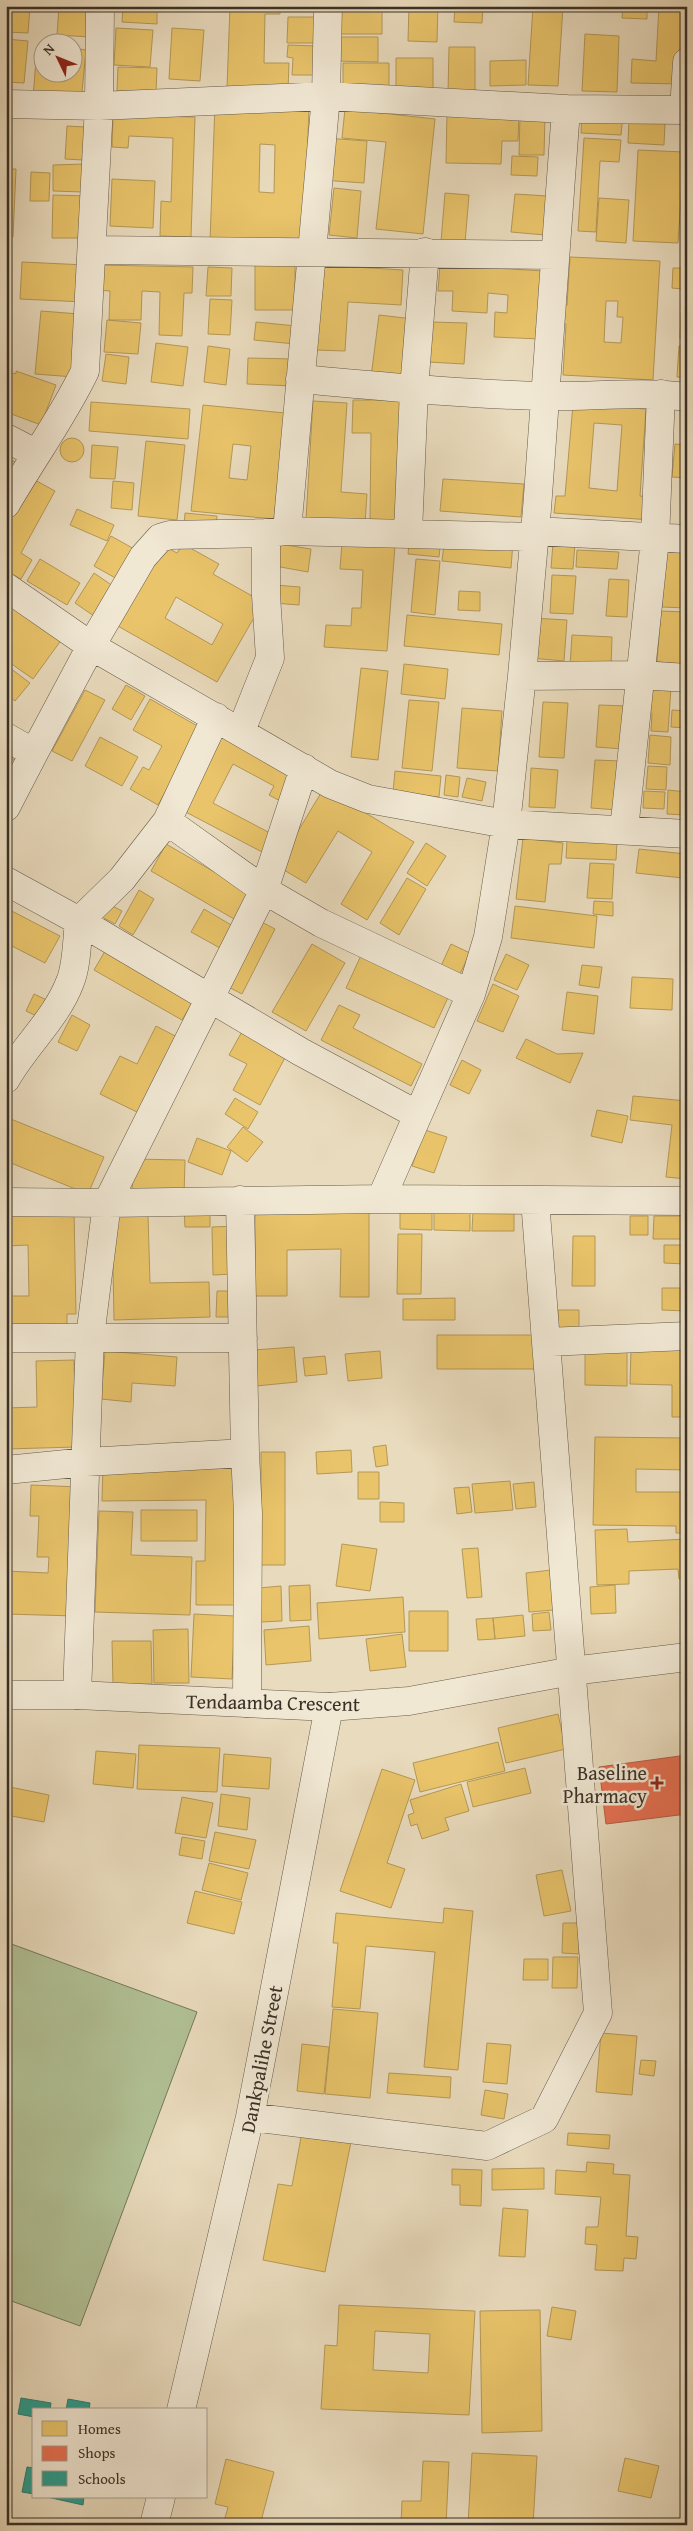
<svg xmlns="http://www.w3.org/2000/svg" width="693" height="2531" font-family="'Gentium Book Plus',serif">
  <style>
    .green { fill: #b1c195; stroke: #75785e }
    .homes { fill: #e9c46a; stroke: #b49856; fill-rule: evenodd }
    .shops { fill: #e76f51; stroke: #b35c44 }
    .schools { fill: #2a9d8f; stroke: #2e7c70 }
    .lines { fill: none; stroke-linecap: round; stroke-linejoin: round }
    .minor-casing { stroke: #655b4c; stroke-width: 29 }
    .tertiary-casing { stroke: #655b4c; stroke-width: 29 }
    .minor { stroke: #f1e8d4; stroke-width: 28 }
    .tertiary { stroke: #f1e8d4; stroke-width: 28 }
    .poi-dot { fill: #8f2418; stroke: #f1e8d4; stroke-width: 2 }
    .labels { text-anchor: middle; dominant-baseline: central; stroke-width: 5; stroke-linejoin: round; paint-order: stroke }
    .street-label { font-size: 20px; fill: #393027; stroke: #f1e8d4 }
    .poi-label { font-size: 20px; fill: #393027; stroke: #f1e8d4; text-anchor: end }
  </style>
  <rect width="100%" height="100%" fill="#e9dbbd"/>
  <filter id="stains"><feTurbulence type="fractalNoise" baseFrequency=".004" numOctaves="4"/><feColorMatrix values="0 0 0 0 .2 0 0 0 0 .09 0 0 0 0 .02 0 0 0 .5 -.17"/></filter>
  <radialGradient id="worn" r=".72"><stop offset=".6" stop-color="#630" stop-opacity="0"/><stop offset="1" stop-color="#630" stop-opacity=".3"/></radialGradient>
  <path class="green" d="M6,1942L197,2012L80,2326L6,2299Z"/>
  <path class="homes" d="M6,6H30L28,33L6,32Z
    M59,6H93L91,37L57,35Z
    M123,6H157V24L122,22Z
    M190,6H221V10L190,9Z
    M230,6H280V14H265L264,63H289L288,90L227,88Z
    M339,6H382V34H339Z
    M409,6H438L437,42L408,41Z
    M455,6L483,7L482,23L454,22Z
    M533,6H563L558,86L528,85Z
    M623,6H647V19L622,18Z
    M659,6H686L682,84L631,83L632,59L656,61Z
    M288,17H317L316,43H287Z
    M116,28L153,30L150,67L114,65Z
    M172,28L204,30L200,81L169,79Z
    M585,34L619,36L617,92L582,91Z
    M336,37H378V62L335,61Z
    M6,39L28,41L24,83L6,82Z
    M288,45L317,46L316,75H292L293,58L287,57Z
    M449,47H475V95L448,94Z
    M72,48L86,50L81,102L33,98L36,59L42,60V72H72Z
    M396,58H433V89H396Z
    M526,60V85L490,86V61Z
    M343,63H389V92L343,93Z
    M118,67L157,68L156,92L117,91Z
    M215,104L309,107L304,243L210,241ZM260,144L275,145L274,193L259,192Z
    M345,109L435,119L423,234L376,229L386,142L342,138Z
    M447,112L519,113L518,141H502L501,164L446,163Z
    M582,112L623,115L621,135L581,133Z
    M6,114H12L11,137L6,136Z
    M113,115L195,117L191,237L160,236L161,201L171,202L173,138L129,136L128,148L112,147Z
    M520,116L545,117L544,155H519Z
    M629,120L665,122L664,145L628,143Z
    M67,126L85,127L83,160L65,159Z
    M325,138L367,141L364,183L321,180Z
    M584,138L621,140L619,162L600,161L596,232L578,231Z
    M638,150L684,152L678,243L633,241Z
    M512,156L538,157L537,176L511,175Z
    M84,164V192L53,191V165Z
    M6,169H16L13,237L6,236Z
    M31,172L50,173L49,201H30Z
    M112,179L155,181L153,228L110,226Z
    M334,188L361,191L357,238L329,235Z
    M445,193L469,195L465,243L441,241Z
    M515,194L548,196L545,235L511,232Z
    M53,195L88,196L87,238H52Z
    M599,198L629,200L626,243L596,241Z
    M570,257L660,261L653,380L563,375L566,324L558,323L559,305H567ZM606,301H618L617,317H623L621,343L604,342Z
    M684,257H687V309H681L682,289L672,288L673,268H683Z
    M22,262L86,265L84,302L20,299Z
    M255,263H295V310H255Z
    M98,265L193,267L192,293H184L182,336L159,335L160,292L142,291L141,320H109L110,291L97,290Z
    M321,265L403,270L401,305L348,302L345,351L316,350Z
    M440,265L544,271L540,339L494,337L495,312L507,313L508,295L488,293L487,313L452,311L453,291H438Z
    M208,267L232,268L231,296H206Z
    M210,299L232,300L230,335L208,334Z
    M41,311L79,314L74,377L35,374Z
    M681,312H687V339L680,338Z
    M379,315L413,319L405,381L371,377Z
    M107,320L141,323L138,354L104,352Z
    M256,322L296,326L295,344L254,340Z
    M431,322L467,323L464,364L428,362Z
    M156,343L188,347L183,386L151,382Z
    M208,346L230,349L226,385L204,382Z
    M679,346H687V377H677Z
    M106,354L129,357L126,384L102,381Z
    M248,358L294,359L293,386L247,384Z
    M6,371L16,374V371L56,385L41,425L6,412Z
    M353,400H404L402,522H370L371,433H352Z
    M313,401L347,403L341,492L367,494L365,524L306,520Z
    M91,402L190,409L188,439L89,431Z
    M573,404L646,409L640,496L652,497L651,520L554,513L556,496H565ZM594,423L622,425L617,491L589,488Z
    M203,405L285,413L274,519L191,511ZM233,444L251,446L247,480L229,478Z
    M60 450a12 12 0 1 1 24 0a12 12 0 1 1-24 0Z
    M146,441L185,445L177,520L138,516Z
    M675,444L687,445V478L672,477Z
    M92,445L118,447L115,479L90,478Z
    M6,457L17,463L6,481Z
    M33,479L55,491L21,553L32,560L21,579L6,571V528Z
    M443,479L524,484L521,517L440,511Z
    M113,481L134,483L132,510L111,508Z
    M77,509L114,525L107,541L70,525Z
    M185,513L217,516L216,529L184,525Z
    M410,534L441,538L439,557L408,554Z
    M445,535L513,542L511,568L442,561Z
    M111,536L136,550L119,580L94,566Z
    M666,541L687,543V608L662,607Z
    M342,542L395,546L387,651L324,647L326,625L351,626L352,608H361L363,570L340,569Z
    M553,543L575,544L573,569L551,568Z
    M183,544L219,564L213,574L263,602L217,682L116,625L162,545L177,553ZM176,597L223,624L212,645L165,618Z
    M279,544L311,549L308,572L275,566Z
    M577,550L619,552L617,569L576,567Z
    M40,559L80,583L67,605L27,581Z
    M416,559L440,561L435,615L411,612Z
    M94,573L113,586L94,616L75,603Z
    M552,575L576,576L573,614L550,613Z
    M609,579L629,580L627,617L606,616Z
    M275,585L300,587L299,605L274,603Z
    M459,591L480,592V611L458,610Z
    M6,602L62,639L33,679L6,660Z
    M661,611L685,612L682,664L657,662Z
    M407,615L502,624L499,655L404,646Z
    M532,618L567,620L564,661L530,658Z
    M572,635L612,637L611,668L570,666Z
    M404,664L448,669L445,699L401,694Z
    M6,665L30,683L15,701L6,694Z
    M361,668L388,671L378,760L351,757Z
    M126,685L145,696L131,720L112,709Z
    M648,686L671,687L668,732L651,731L652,713L646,712Z
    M85,690L105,700L72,761L52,751Z
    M150,699L201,728L158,805L130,789L143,767L149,770L162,746L133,730Z
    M409,700L439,702L432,771L402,768Z
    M543,702L568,703L564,758L539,757Z
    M599,705L626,706L623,749L596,747Z
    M462,708L502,711L498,771L457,768Z
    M672,710L687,711V728L671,727Z
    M221,733L298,773L282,802L269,795L274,786L233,764L213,803L272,834L262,852L180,809Z
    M650,735L671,737L670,765L648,763Z
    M100,737L138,757L122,786L85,766Z
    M6,755L17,761L6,781Z
    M595,760L621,761L618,810L591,808Z
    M648,766L667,767L666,790L646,789Z
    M531,768L558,770L555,808L529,807Z
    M395,771L441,776L439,797L393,792Z
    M446,775L460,777L458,797L444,795Z
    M467,778L486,782L482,801L462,797Z
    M324,788L414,842L367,920L341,904L372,852L338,831L306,883L277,866Z
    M668,790L686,792L684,815L667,814Z
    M644,791L665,792L664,809L643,808Z
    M523,838L563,843L561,864H549L545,902L516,899Z
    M567,840L617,842L616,860L566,858Z
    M426,843L446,856L427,886L407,873Z
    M166,844L249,892L234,919L151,871Z
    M639,849L686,854L683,878L636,873Z
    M590,863L614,864L612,899L587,898Z
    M407,878L426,889L399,935L380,923Z
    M139,890L154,899L133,935L119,926Z
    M594,901L613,902V916L593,914Z
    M105,902L122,911L115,924L98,915Z
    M515,906L597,916L594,948L511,938Z
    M6,908L60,936L45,963L6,943Z
    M204,909L233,926L220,948L191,932Z
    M254,918L275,929L242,994L221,983Z
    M312,944L345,963L306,1031L272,1012Z
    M451,944L470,953L460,974L441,966Z
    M108,946L196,996L182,1020L94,970Z
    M363,951L451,991L434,1028L346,988Z
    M506,954L529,965L517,990L494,980Z
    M582,965L602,967L599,988L579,985Z
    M632,977L673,979L672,1010L630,1008Z
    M493,984L519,996L503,1032L477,1021Z
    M567,992L598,996L594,1034L562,1030Z
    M34,994L49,1001L41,1018L26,1011Z
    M339,1005L360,1015L353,1028L422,1064L411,1086L321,1040Z
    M72,1015L90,1025L77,1051L58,1042Z
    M156,1026L181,1039L143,1115L100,1094L120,1056L137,1064Z
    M244,1028L288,1052L260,1105L233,1090L247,1064L229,1055Z
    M526,1039L557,1054L583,1053L570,1083L516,1058Z
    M462,1060L481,1070L469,1094L450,1085Z
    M633,1096L687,1101V1179L666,1177L672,1125L630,1120Z
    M235,1098L258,1112L248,1129L225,1114Z
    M597,1110L628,1116L622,1143L591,1136Z
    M6,1117L104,1157L88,1194L6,1161Z
    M243,1127L263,1142L247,1162L227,1147Z
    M425,1130L447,1137L434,1173L412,1166Z
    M197,1138L231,1151L222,1175L188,1162Z
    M133,1159L185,1160L184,1196L132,1195Z
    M74,1208L76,1314H67V1325L6,1326V1296H29L28,1245L6,1246V1210Z
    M184,1209H210V1227H185Z
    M255,1209H369V1297H340L341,1249L287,1250V1296H255Z
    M434,1209H470V1231L434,1230Z
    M400,1211H432V1230L400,1229Z
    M473,1211H514V1231H472Z
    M148,1215L150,1283L209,1282L210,1317L114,1320L112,1216Z
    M630,1216H648V1235H630Z
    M654,1216H687V1239H653Z
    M237,1226L234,1274L213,1275L212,1227Z
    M398,1234H422L421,1294H397Z
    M573,1236H595V1286H572Z
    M664,1245H685V1264L664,1263Z
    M662,1288H687V1311L662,1310Z
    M217,1291H239V1317H216Z
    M455,1298V1320H403V1299Z
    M558,1310H579V1335H558Z
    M437,1335H536L535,1369H437Z
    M294,1347L297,1382L256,1386L254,1350Z
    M585,1347H627V1386L585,1385Z
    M631,1349L687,1350V1417H672V1385L630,1384Z
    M105,1351L177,1357L175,1386L132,1383L131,1402L101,1399Z
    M380,1351L382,1378L348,1381L345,1354Z
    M325,1356L327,1374L305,1376L303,1358Z
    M74,1360L76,1447L6,1449V1408L37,1407L36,1361Z
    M595,1437L687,1438V1470L636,1469V1492H687V1533H676V1526L593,1525Z
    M386,1445L388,1465L376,1467L373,1447Z
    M351,1450L352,1472L317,1474L316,1452Z
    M261,1452H285V1565H261Z
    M103,1465H238V1605H196V1561H205L206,1500L102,1501Z
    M358,1472H379V1499H358Z
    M510,1481L513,1510L475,1513L472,1484Z
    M534,1482L536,1507L516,1509L513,1484Z
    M31,1485L80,1487L75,1616L6,1614V1571L48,1573L49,1557H37L39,1516H30Z
    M469,1487L472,1512L457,1514L454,1488Z
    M380,1502L404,1503V1522H380Z
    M141,1510H197V1541H141Z
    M99,1511L133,1512L131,1555L192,1557L190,1615L95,1612Z
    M627,1529L628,1542L687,1539V1578L679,1579L678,1569L629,1571V1584L597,1585L595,1530Z
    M342,1544L377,1549L370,1591L336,1586Z
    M478,1548L482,1597L467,1598L462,1549Z
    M551,1570L554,1610L529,1612L526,1573Z
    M310,1585L311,1620L290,1621L289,1586Z
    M615,1585L616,1613L591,1614L590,1587Z
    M281,1586L282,1621L261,1622L259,1588Z
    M403,1597L405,1632L319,1639L317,1603Z
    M409,1611H448V1651H409Z
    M549,1612L551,1630L533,1631L532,1614Z
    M194,1614L235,1616L232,1679L191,1677Z
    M523,1615L525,1636L495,1639L493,1618Z
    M493,1618L495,1639L478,1640L476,1619Z
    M309,1626L311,1661L266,1665L264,1630Z
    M188,1629L189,1683H154L153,1630Z
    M402,1634L406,1667L370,1671L366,1639Z
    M112,1641H151L152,1684L113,1685Z
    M558,1714L566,1749L506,1763L498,1728Z
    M498,1742L505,1771L420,1792L413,1763Z
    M139,1745L220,1748L217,1792L137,1789Z
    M96,1751L136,1754L133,1788L93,1784Z
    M224,1754L271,1758L269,1789L222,1786Z
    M525,1768L531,1793L473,1807L467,1782Z
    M382,1769L415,1780L387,1863L405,1869L391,1908L340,1891Z
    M461,1784L469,1811L445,1818L449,1830L422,1839L417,1824L411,1826L408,1815L414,1813L410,1800Z
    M10,1787L49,1795L44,1822L6,1815Z
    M221,1794L250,1798L247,1830L218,1826Z
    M182,1797L213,1803L206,1838L175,1833Z
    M215,1832L256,1840L249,1869L209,1861Z
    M182,1837L205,1841L202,1859L179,1855Z
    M209,1863L248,1873L241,1900L202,1890Z
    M562,1870L571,1911L544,1916L536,1875Z
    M195,1891L242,1902L234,1934L187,1923Z
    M444,1908L473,1911L458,2070L424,2067L435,1952L366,1946L360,2009L332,2007L338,1943H333L336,1913L443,1923Z
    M563,1923H580L579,1954L562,1953Z
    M553,1957H578L577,1988H552Z
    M524,1959H548V1980H523Z
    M333,2009L378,2013L370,2098L325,2094Z
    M601,2033L637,2036L632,2095L596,2092Z
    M487,2043L511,2045L507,2084L483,2082Z
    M302,2044L329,2047L324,2094L297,2091Z
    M641,2060L656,2061L654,2076L639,2074Z
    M389,2073L451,2077L450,2098L387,2093Z
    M485,2090L508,2094L504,2119L481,2115Z
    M302,2132L351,2142L325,2272L263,2260L278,2184L292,2186Z
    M568,2133L610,2135L609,2149L567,2145Z
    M587,2162L614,2164L613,2174L630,2175L626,2236L638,2237L636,2259L624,2258L623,2271L595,2270L597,2245L585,2244L586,2227H598L601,2197L555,2194L556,2170L586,2172Z
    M544,2168V2189L492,2190V2169Z
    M452,2169L482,2170L481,2206L460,2205V2185H452Z
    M503,2208L528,2210L525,2257L499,2256Z
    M339,2305L475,2311L469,2415L321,2409L325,2345L337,2346ZM375,2331L430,2334L428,2373L373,2370Z
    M552,2307L576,2311L571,2340L547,2336Z
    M540,2310L542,2431L482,2433L480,2311Z
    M472,2453L537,2456L533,2525H468Z
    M625,2458L659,2466L651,2498L618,2491Z
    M226,2459L274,2472L260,2525H223L228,2507L215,2504Z
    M423,2461L449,2462L446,2525H401L402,2501H421Z"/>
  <path class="shops" d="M687,1755V1814L606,1824L599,1767Z"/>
  <path class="schools" d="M21,2398L51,2403L50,2410H34V2417L18,2414Z
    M68,2399L90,2403L89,2410H66Z
    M27,2467L34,2468V2494L22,2492Z
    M47,2497H84L83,2505Z"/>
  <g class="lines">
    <defs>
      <path id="minor" d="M6,104L99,106L326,96L566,109L687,110
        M684,110L687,62
        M92,250L555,255
        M300,379C381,386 461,394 543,396C591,397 639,391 687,397
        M6,438L35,453
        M6,504C32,459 63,417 85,371L99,106L100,6
        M287,531L534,537
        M535,531L687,539
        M266,533L287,531L326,96L328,6
        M408,533L414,389L425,252
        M6,587L91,646L330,784L368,799L506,824L687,834
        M522,676L641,675L687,678
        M6,737L34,753L6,807
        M34,753L91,646L143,557L160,538L170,535L266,533V595L270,658L241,731
        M167,821L264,890L321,923L471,994
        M624,830L655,539L661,394
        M6,881L79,921L122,879L167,821L216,717
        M6,1079C25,1045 56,1019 70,982C77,966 77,938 79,921L301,1052L418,1115
        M381,1199L471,994L488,937L506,824L522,676L537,509L566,109
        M240,1200L245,1453
        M6,1202L107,1203L381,1199L687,1201
        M6,1338H243
        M546,1342L687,1336
        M6,1470L86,1462L245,1453L248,1513L247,1703
        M77,1695L90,1337L107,1203L264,890L304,768
        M250,2117L487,2146L544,2119L598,2013L535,1200
        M181,2410L250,2117L329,1707
        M154,2525L161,2497"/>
      <path id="tertiary" d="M6,1695H77L329,1707L409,1701L572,1671L687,1657"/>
    </defs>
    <use href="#minor" class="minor-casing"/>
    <use href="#tertiary" class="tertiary-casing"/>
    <use href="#minor" class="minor"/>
    <use href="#tertiary" class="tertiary"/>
  </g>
  <path class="poi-dot" d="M654.5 1775.5h5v5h5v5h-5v5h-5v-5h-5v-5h5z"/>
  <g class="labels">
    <g class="street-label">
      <text transform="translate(273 1702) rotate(1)">Tendaamba Crescent</text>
      <text transform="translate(261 2059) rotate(-79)">Dankpalihe Street</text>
    </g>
    <g class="poi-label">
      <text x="647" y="1772">Baseline<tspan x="647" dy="23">Pharmacy</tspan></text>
    </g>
  </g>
  <rect width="693" height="2531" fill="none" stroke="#e9dbbd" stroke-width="25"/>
  <rect x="8" y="8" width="678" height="2516" fill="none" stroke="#393027" stroke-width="2.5"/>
  <rect x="12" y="12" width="668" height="2506" fill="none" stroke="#393027"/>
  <rect x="32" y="2408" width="175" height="90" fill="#f1e8d4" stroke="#a79e8f"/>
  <rect x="42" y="2421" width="25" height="15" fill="#e9c46a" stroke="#a79e8f"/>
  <text x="78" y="2434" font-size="15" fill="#393027">Homes</text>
  <rect x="42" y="2446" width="25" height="15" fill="#e76f51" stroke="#a79e8f"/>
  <text x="78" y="2458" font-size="15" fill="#393027">Shops</text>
  <rect x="42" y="2471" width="25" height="15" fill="#2a9d8f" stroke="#a79e8f"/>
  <text x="78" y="2484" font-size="15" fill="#393027">Schools</text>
  <g transform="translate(58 58) rotate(313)"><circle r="24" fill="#f1e8d4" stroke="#a79e8f"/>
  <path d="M0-4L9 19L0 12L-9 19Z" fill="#8f2418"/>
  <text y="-8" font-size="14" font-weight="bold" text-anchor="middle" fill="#393027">N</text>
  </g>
  <rect width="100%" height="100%" filter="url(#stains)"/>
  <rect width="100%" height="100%" fill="url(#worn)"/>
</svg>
